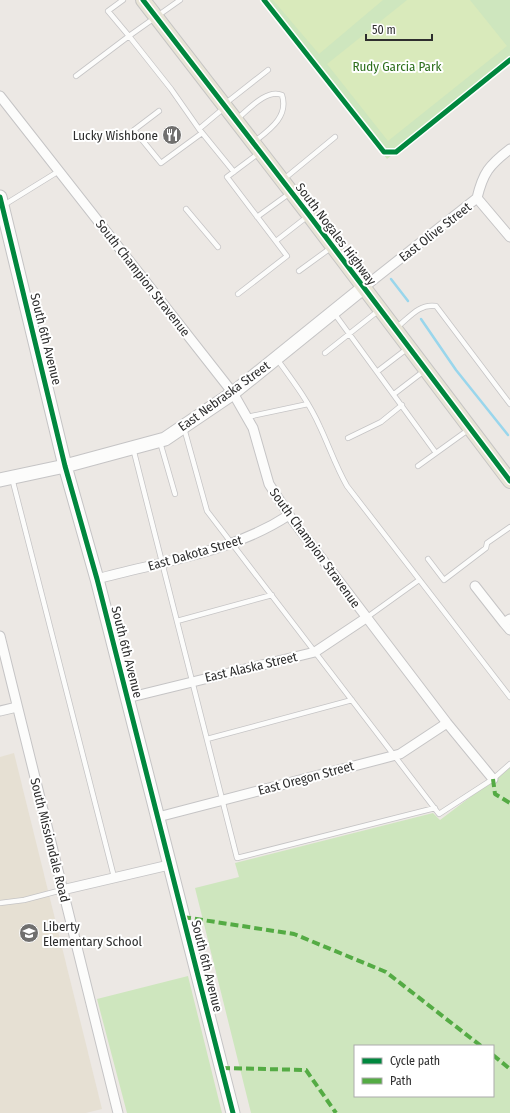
<svg xmlns="http://www.w3.org/2000/svg" width="510" height="1113" font-family="'Fira Sans Condensed',sans-serif">
  <style>
    .education { fill: #e6e0d3 }
    .green { fill: #cee6be; fill-rule: evenodd }
    .pitch { fill: #d9eabb }
    .lines { fill: none; stroke-linecap: round; stroke-linejoin: round }
    .stream { stroke: #99d6ec; stroke-width: 2.5 }
    .lane-casing { stroke: #c5c4c5; stroke-width: 6 }
    .street-casing { stroke: #c5c4c5; stroke-width: 11 }
    .secondary-casing { stroke: #c5c4c5; stroke-width: 15 }
    .primary-casing { stroke: #c6c5c4; stroke-width: 16 }
    .lane { stroke: #fcfcfb; stroke-width: 4.5 }
    .street { stroke: #fcfcfb; stroke-width: 9 }
    .secondary { stroke: #fcfcfb; stroke-width: 13 }
    .primary { stroke: #e8e4d6; stroke-width: 14 }
    .quiet { stroke: #54ab44; stroke-width: 4; stroke-dasharray: 8 4; stroke-linecap: butt }
    .cycleway-casing { stroke: #fff; stroke-width: 8 }
    .cycleway { stroke: #00873e; stroke-width: 5 }
    .labels { text-anchor: middle; dominant-baseline: central; stroke-width: 4; stroke-linejoin: round; paint-order: stroke }
    .park-label { font-size: 13px; fill: #2c6e1b; stroke: #fff }
    .poi-label { font-size: 13px; fill: #2e2e2e; stroke: #fff; text-anchor: end }
    .street-label { font-size: 13px; fill: #2e2e2e; stroke: #fff }
  </style>
  <rect width="100%" height="100%" fill="#ece8e4"/>
  <path class="education" d="M14,753L102,1109L86,1113H0V757Z"/>
  <path class="green" d="M262,0H510V60L387,159Z
    M510,767V1113H251L195,888L239,877L235,863L433,813L440,820ZM355,1046H493V1096H355Z
    M188,976L222,1113H127L97,999Z"/>
  <path class="pitch" d="M273,0H383L319,54Z
    M407,0H470L507,46L388,141L327,64Z"/>
  <g class="lines">
    <path class="stream" d="M391,279L408,301
      M421,319L456,370L508,435"/>
    <defs>
      <path id="lane" d="M180,0L129,36L171,89L199,129
        M76,76L129,36L108,11L123,0
        M226,103L268,70
        M224,108L199,129L234,172
        M159,111L134,130L161,163L202,133
        M237,119C248,110 267,88 282,95C289,117 269,130 254,142
        M284,179L335,137
        M4,205L59,171
        M186,209L218,247
        M257,217L290,193
        M276,241L308,216
        M299,271L332,247
        M238,294L287,256L227,177L259,153
        M334,313L436,453
        M396,328C408,319 419,303 436,306L510,404
        M325,353L378,311
        M277,359C293,381 309,402 320,427C329,446 336,467 347,486L510,697
        M378,371L408,348
        M394,394L424,371
        M247,417L308,404
        M184,428L207,511L439,814L493,779L510,764
        M348,438L381,422L402,405
        M160,442L175,494
        M133,448L237,858L435,808
        M418,466L468,430
        M12,478L114,877
        M428,559L444,580L486,548L487,543L510,527
        M366,618L419,580
        M177,621L272,595
        M207,739L352,700
        M0,903L24,900L62,890"/>
      <path id="street" d="M0,96L233,393L253,428L269,484L291,518L447,723L493,779
        M477,198L510,237
        M363,288L477,198C483,173 489,165 510,149
        M97,579C163,561 231,553 289,515
        M475,586L504,623
        M510,619L504,623L510,630
        M0,636L118,1113
        M127,698L315,652L366,618
        M0,711L17,707
        M158,817L400,754L447,723
        M62,890L169,865"/>
      <path id="secondary" d="M0,197L65,466L97,579L233,1113
        M0,480L65,466L165,439L233,393L363,288"/>
      <path id="primary" d="M143,0L309,215L510,481"/>
    </defs>
    <use href="#lane" class="lane-casing"/>
    <use href="#street" class="street-casing"/>
    <use href="#secondary" class="secondary-casing"/>
    <use href="#primary" class="primary-casing"/>
    <use href="#lane" class="lane"/>
    <use href="#street" class="street"/>
    <use href="#secondary" class="secondary"/>
    <use href="#primary" class="primary"/>
    <path class="quiet" d="M493,779L495,794L510,803
      M183,917L294,934L386,972L481,1046
      M493,1055L510,1069
      M222,1068L306,1070L336,1113"/>
    <defs>
      <path id="cycleway" d="M143,0L309,215L510,481
        M264,0L384,152H396L510,60
        M0,197L65,466L97,579L233,1113"/>
    </defs>
    <use href="#cycleway" class="cycleway-casing"/>
    <use href="#cycleway" class="cycleway"/>
  </g>
  <defs>
    <symbol id="restaurant-disc" viewBox="-11 -11 22 22"><circle r="9.5" fill="#706f6e" stroke="#fff"/><path d="M-5-6h1v4h1v-4h1v4h1v-4h1v5L-1.5 .5V6h-2V.5L-5-1ZM5-6V6H3V1.5H1.5Q1.5-4 5-6Z" fill="#fff"/></symbol>
    <symbol id="school-disc" viewBox="-11 -11 22 22"><circle r="9.5" fill="#706f6e" stroke="#fff"/><path d="M0-5L7-2L0 1L-7-2ZM-4 1L0 2.5L4 1V4Q0 6-4 4Z" fill="#fff"/></symbol>
  </defs>
  <g fill-rule="evenodd">
    <use href="#restaurant-disc" x="161" y="124" width="22" height="22"/>
    <use href="#school-disc" x="18" y="922" width="22" height="22"/>
  </g>
  <g class="labels">
    <g class="park-label">
      <text x="397" y="66">Rudy Garcia Park</text>
    </g>
    <g class="poi-label">
      <text x="158" y="135">Lucky Wishbone</text>
      <text x="43" y="926" text-anchor="start">Liberty<tspan x="43" dy="15">Elementary School</tspan></text>
    </g>
    <g class="street-label">
      <text transform="translate(435 232) rotate(-38)">East Olive Street</text>
      <text transform="translate(336 234) rotate(53)">South Nogales Highway</text>
      <text transform="translate(143 278) rotate(52)">South Champion Stravenue</text>
      <text transform="translate(46 339) rotate(76)">South 6th Avenue</text>
      <text transform="translate(224 396) rotate(-36)">East Nebraska Street</text>
      <text transform="translate(315 548) rotate(54)">South Champion Stravenue</text>
      <text transform="translate(195 553) rotate(-16)">East Dakota Street</text>
      <text transform="translate(127 652) rotate(76)">South 6th Avenue</text>
      <text transform="translate(251 667) rotate(-13)">East Alaska Street</text>
      <text transform="translate(306 778) rotate(-15)">East Oregon Street</text>
      <text transform="translate(50 840) rotate(76)">South Missiondale Road</text>
      <text transform="translate(207 966) rotate(76)">South 6th Avenue</text>
    </g>
  </g>
  <rect x="354" y="1045" width="140" height="52" fill="#ffffff" stroke="#ababab"/>
  <rect x="362" y="1058" width="20" height="6" fill="#00873e" stroke="#ababab"/>
  <text x="390" y="1065" font-size="12" fill="#2e2e2e">Cycle path</text>
  <rect x="362" y="1078" width="20" height="6" fill="#54ab44" stroke="#ababab"/>
  <text x="390" y="1085" font-size="12" fill="#2e2e2e">Path</text>
  <path d="M366 34v6h66v-6" fill="none" stroke="#2e2e2e" stroke-width="2"/>
  <text x="372" y="34" font-size="12" fill="#2e2e2e" stroke="#ffffff" stroke-width="3" paint-order="stroke">50 m</text>
</svg>
